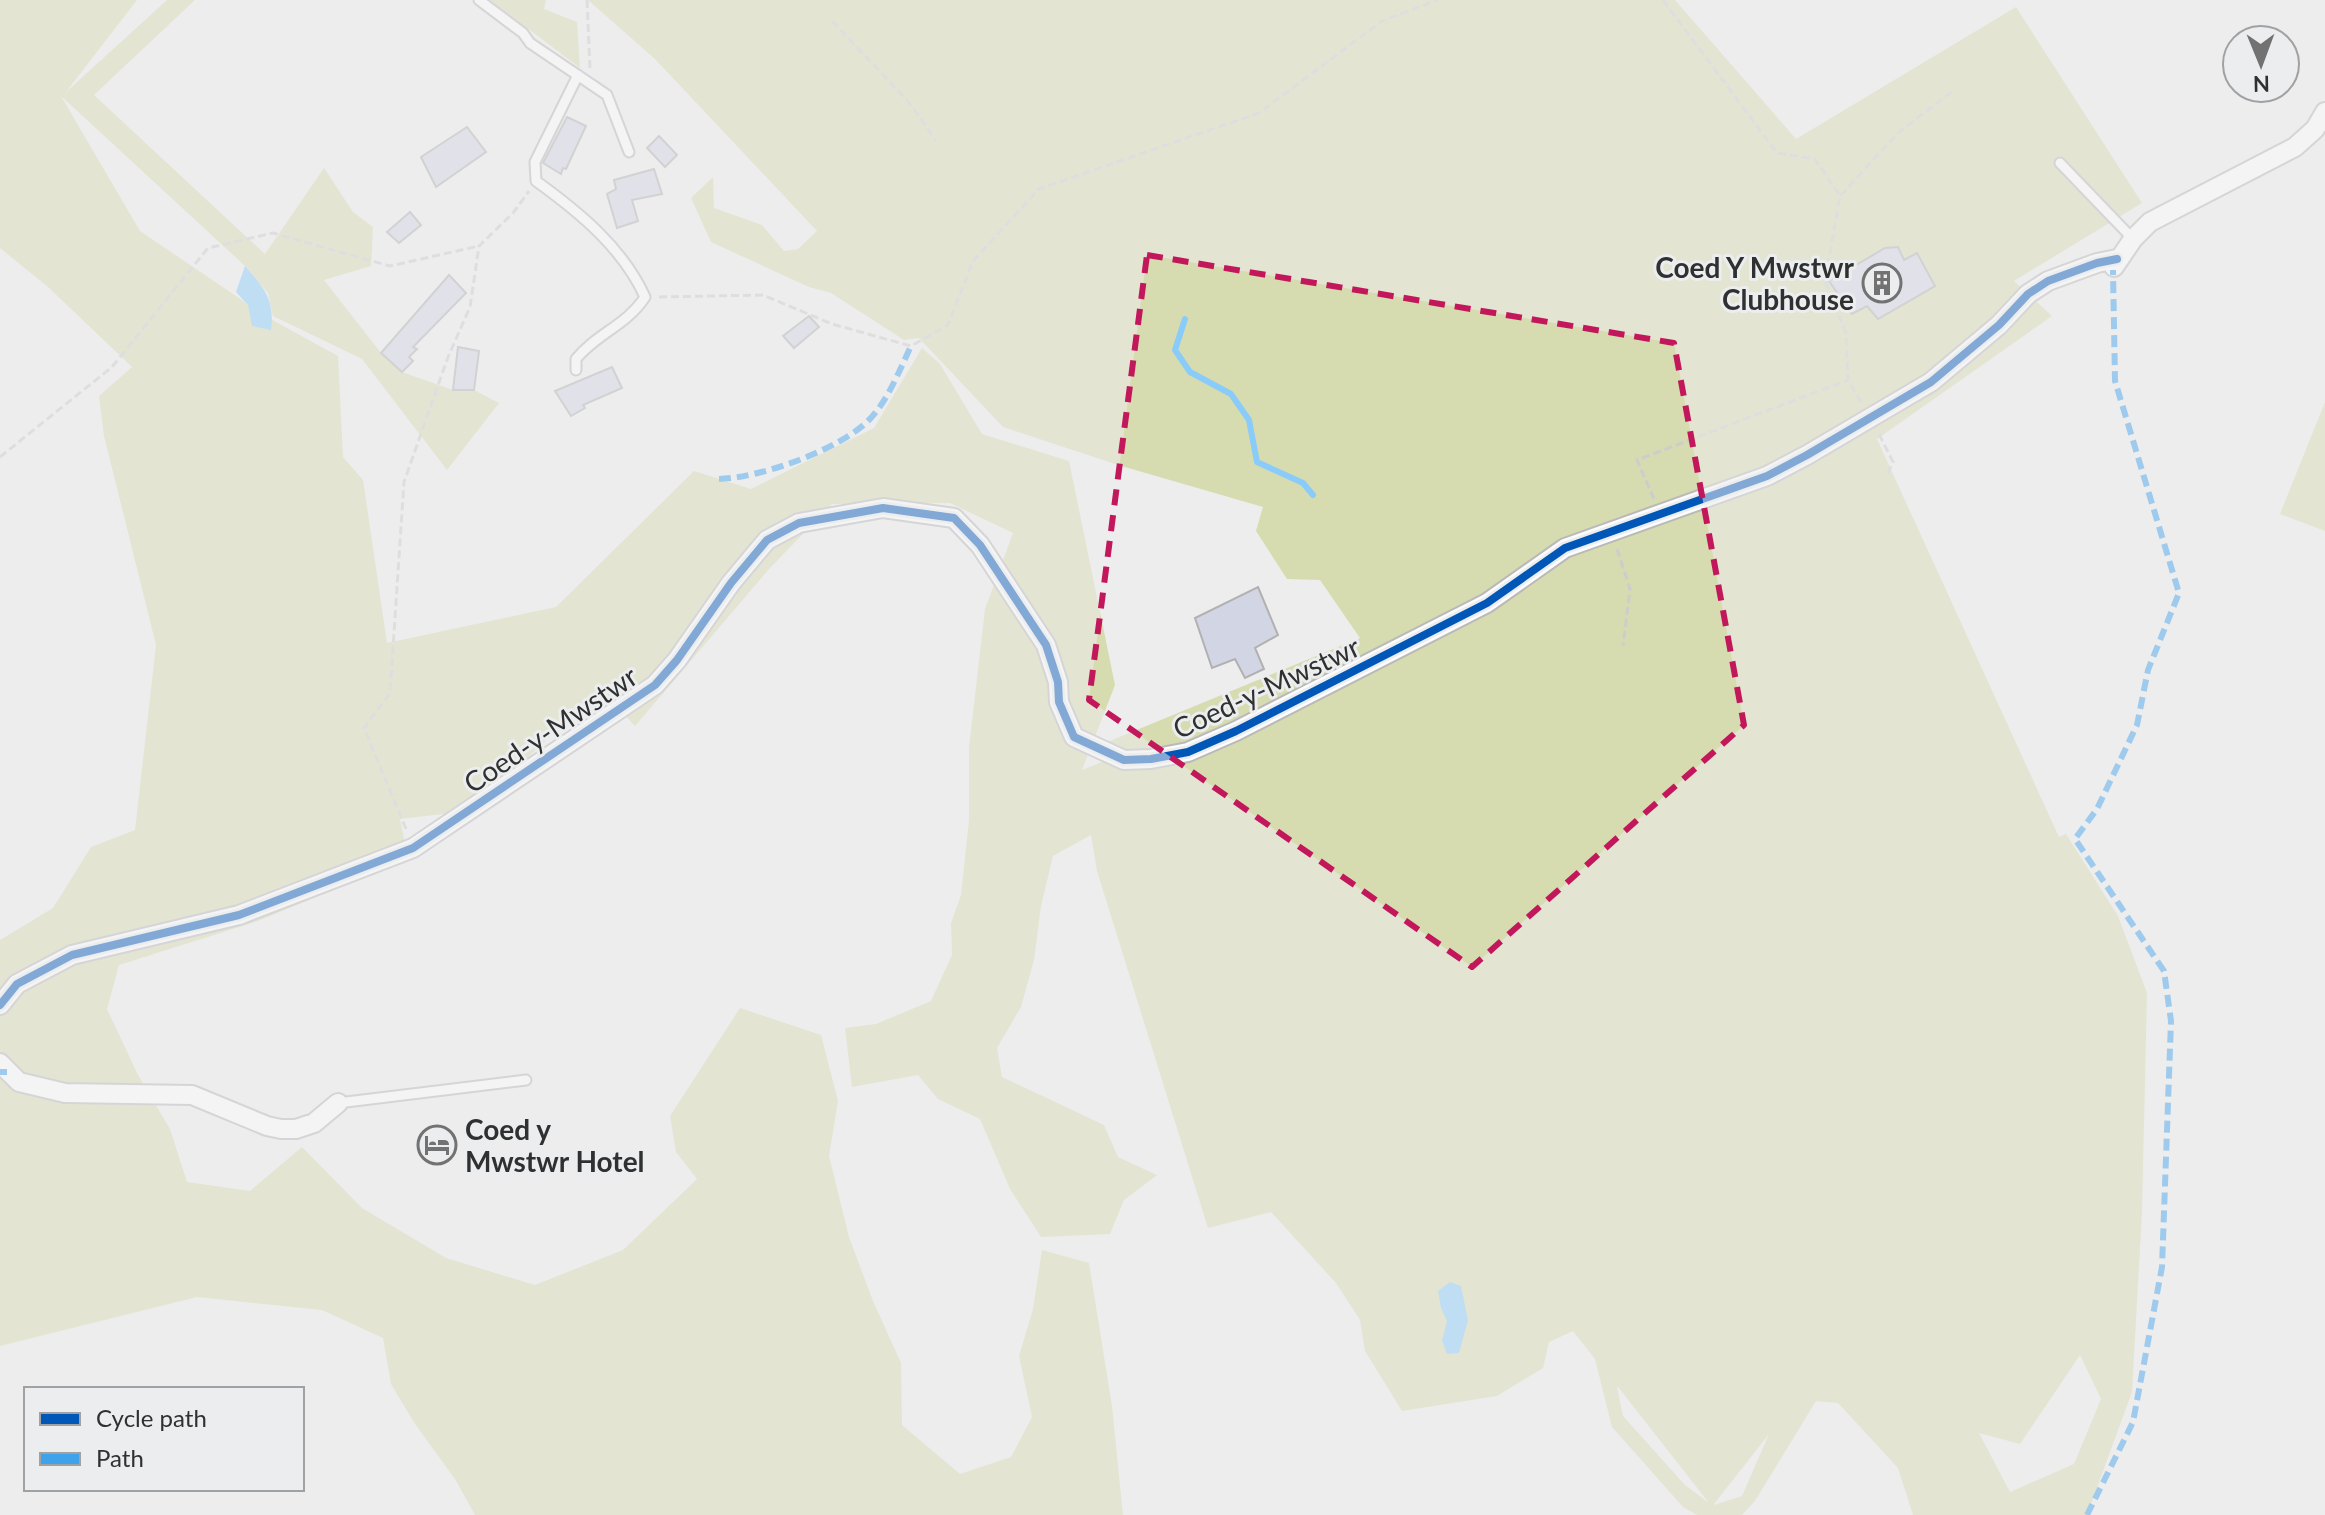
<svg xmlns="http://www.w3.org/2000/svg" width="2325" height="1515" font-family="Lato,sans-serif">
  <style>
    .green { fill: #d7dbb0; fill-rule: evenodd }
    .water { fill: #8accf9 }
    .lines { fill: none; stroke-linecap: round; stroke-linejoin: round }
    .stream { stroke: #8accf9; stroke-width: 6 }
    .building { fill: #d2d5e3; stroke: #b1b1b2; stroke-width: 2 }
    .lane-casing { stroke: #b9b9ba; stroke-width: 13 }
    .street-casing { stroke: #b9b9ba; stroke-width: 22 }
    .path { stroke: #cdcdcd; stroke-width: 3; stroke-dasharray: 8 4; stroke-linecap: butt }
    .lane { stroke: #fcfcfc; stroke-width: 9 }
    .street { stroke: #fcfcfc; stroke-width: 18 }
    .quiet { stroke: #3ea3eb; stroke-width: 6; stroke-dasharray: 12 6; stroke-linecap: butt }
    .cycleway-casing { stroke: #ecedef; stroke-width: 13 }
    .cycleway { stroke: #0057b8; stroke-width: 8 }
    .marked { fill: none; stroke: #c2185b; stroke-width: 6; stroke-dasharray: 16 10; stroke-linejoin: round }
    .labels { text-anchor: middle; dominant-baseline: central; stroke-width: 6; stroke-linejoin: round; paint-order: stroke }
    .poi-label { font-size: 28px; font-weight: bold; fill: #2f3030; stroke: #ecedef; text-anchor: end }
    .street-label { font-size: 28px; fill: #2f3030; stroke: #ecedef }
  </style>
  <rect width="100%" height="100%" fill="#ededee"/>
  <path class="green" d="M0,0H137L66,92L167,0H195L94,95L265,254L324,168L353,212L373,227L371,266L324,280L381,353L402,372L453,390H474L499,403L447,470L362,359L273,316L268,293L245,266L61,96L140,231L267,317L338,356L343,457L363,480L387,643L556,607L694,471L751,489L874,428L922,348L940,364L982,434L1069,461L1115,685L1082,770L1107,760L1100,745L1360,638L1320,580L1287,579L1256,531L1263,507L1118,465L1003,427L919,338L904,340L831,293L809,287L711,242L691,198L713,177L714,208L762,225L784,251L798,249L817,231L655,59L588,0H1675L1796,139L2016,7L2142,203L2014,281L2052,316L1877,439L2059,837L2066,834L2118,916L2147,993L2142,1212L2132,1392L2087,1515H1913L1898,1468L1838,1403L1816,1401L1755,1501L1742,1515H1697L1683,1507L1612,1427L1595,1359L1573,1331L1549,1342L1543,1368L1497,1396L1402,1411L1365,1351L1360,1320L1336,1283L1271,1212L1208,1228L1097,871L1091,835L1053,856L1041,906L1034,960L1021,1007L997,1048L1002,1077L1104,1125L1118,1157L1157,1175L1124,1200L1110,1234L1041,1237L1010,1189L980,1119L938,1099L918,1075L852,1087L845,1028L876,1024L931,1001L952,955L951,923L961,895L969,820V747L985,609L1013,533L950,503L832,504L770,568L635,726L601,690L469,811L400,819L408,859L258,921L119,965L107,1009L138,1075L170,1129L187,1182L250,1191L302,1147L362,1208L446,1258L535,1285L623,1250L697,1179L676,1152L670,1116L740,1008L821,1035L838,1101L829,1156L849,1237L873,1301L901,1363L902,1425L960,1474L1011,1457L1032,1417L1019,1356L1033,1309L1042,1250L1089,1263L1112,1406L1123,1515H475L455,1479L415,1424L391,1384L383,1338L322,1310L197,1297L0,1346V940L53,908L91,847L135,830L156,645L104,436L99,396L132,367L48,287L0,248ZM2080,1355L2101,1399L2074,1464L2010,1492L1979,1433L2020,1444ZM1617,1387H1618L1709,1503L1685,1485L1623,1416ZM1769,1434L1742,1496L1714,1505V1504Z
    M490,0H546L544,9L577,22L580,68Z
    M2325,402V531L2280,514Z"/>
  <path class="water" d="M245,266C264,288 275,299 271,330L252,326L248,305L236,292Z
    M1450,1282L1461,1286L1468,1320L1459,1353L1447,1354L1442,1341L1447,1321L1441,1308L1438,1291Z"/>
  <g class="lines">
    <path class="stream" d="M1185,319L1175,350L1190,372L1231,394L1249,420L1257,462L1303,483L1313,495"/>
  </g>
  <path class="building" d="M567,117L586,126L566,169L563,168L561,174L543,163Z
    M467,127L486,152L436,187L421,157Z
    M659,136L677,155L665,167L647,148Z
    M654,169L662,194L632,200L638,221L617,228L607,194L616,189L614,180Z
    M410,212L421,225L399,243L387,232Z
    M1898,247L1904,260L1917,253L1935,286L1878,319L1867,306L1852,314L1829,281L1885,248Z
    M449,275L466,293L413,347L417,349L409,357L413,361L402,372L381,353Z
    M809,316L819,327L794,348L783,336Z
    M458,347L479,351L474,390H453Z
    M612,367L622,388L583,405L585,408L571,416L555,391Z
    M1258,587L1278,635L1255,648L1264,669L1245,678L1235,659L1212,668L1195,618Z"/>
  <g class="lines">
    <defs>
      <path id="lane" d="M479,0L523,33L530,43L607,95L629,152
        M2060,163L2133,239
        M576,370V359C596,334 627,325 645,297C623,248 579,212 536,181L535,162L578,75
        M338,1103L526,1080"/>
      <path id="street" d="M2114,267L2133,239L2150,222L2295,147L2315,129L2325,112
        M0,1005L17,984L72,955L239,915L413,848L655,685L677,660L731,583L767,540L799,523L883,508L954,518L980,545L1046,645L1058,682L1059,702L1074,737L1124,760L1151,759L1188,752L1236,731L1487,603L1565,548L1767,476L1807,455L1931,382L1999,325L2028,294L2048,281L2097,263L2117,259
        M0,1063L19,1082L65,1093L192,1095L267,1126L281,1129H296L314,1123L338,1103"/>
    </defs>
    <use href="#lane" class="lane-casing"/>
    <use href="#street" class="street-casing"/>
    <path class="path" d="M587,0L590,68
      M1663,0L1777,153L1815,159L1840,196
      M832,21L907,100L936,140
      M659,297L763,295L832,324L911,346L948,325L973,261L1039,189L1259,113L1382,21L1437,0
      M1861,402L1848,380L1846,333L1825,281L1840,196L1898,133L1954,90
      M1879,434L1893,462L1886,477
      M0,457L112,367L208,248L273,233L390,266L479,246
      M1654,499L1637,460L1848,380
      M1617,549L1630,589L1623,646
      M406,829L364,728L390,693L404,482L448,357L470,307L479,246L513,213L529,191"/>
    <use href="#lane" class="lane"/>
    <use href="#street" class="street"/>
    <path class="quiet" d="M719,479C760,478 838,450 868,421C888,401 899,371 911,346
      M0,1072H7
      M2087,1515L2133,1422L2162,1267L2171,1021L2164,971L2075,839L2097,809L2137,725L2148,670L2179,593L2115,381L2113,270"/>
    <defs>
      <path id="cycleway" d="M0,1005L17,984L72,955L239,915L413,848L655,685L677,660L731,583L767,540L799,523L883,508L954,518L980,545L1046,645L1058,682L1059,702L1074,737L1124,760L1151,759L1188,752L1236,731L1487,603L1565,548L1767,476L1807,455L1931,382L1999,325L2028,294L2048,281L2097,263L2117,259"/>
    </defs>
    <use href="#cycleway" class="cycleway-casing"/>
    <use href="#cycleway" class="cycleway"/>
  </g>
  <path d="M0 0H2325V1515H0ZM1147,255L1674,343L1744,725L1472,967L1089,700Z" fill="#ededee" fill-opacity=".55" fill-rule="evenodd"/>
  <path class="marked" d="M1147,255L1674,343L1744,725L1472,967L1089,700Z"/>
  <defs>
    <symbol id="building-ring" viewBox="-11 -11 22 22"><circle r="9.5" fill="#ecedef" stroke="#727272" stroke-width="1.5"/><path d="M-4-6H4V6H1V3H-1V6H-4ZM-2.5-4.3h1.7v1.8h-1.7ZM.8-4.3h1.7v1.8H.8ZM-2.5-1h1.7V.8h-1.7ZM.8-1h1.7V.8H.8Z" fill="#727272"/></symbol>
    <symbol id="hotel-ring" viewBox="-11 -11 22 22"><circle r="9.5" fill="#ecedef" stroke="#727272" stroke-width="1.5"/><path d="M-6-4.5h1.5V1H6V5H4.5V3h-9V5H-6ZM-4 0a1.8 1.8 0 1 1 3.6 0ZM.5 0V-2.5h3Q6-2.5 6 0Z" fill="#727272"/></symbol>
  </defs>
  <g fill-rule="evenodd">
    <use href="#building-ring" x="1860" y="261" width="44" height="44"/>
    <use href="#hotel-ring" x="415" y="1123" width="44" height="44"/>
  </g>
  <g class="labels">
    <g class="poi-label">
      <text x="1854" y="267">Coed Y Mwstwr<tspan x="1854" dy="32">Clubhouse</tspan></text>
      <text x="465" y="1129" text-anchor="start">Coed y<tspan x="465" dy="32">Mwstwr Hotel</tspan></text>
    </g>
    <g class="street-label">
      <text transform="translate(1266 687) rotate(-25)">Coed-y-Mwstwr</text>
      <text transform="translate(550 729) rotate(-34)">Coed-y-Mwstwr</text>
    </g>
  </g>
  <rect x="24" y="1387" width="280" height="104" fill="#ecedef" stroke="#a0a1a3" stroke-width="2"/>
  <rect x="40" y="1413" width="40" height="12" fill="#0057b8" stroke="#a0a1a3" stroke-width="2"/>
  <text x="96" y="1427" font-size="24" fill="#2f3030">Cycle path</text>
  <rect x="40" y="1453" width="40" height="12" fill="#3ea3eb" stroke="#a0a1a3" stroke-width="2"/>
  <text x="96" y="1467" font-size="24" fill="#2f3030">Path</text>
  <g transform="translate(2261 64) rotate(179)"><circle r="38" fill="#ecedef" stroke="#a0a1a3" stroke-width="2"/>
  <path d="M0-6L14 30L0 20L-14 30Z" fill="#727272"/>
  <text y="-12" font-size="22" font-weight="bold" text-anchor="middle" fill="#2f3030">N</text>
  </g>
</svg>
